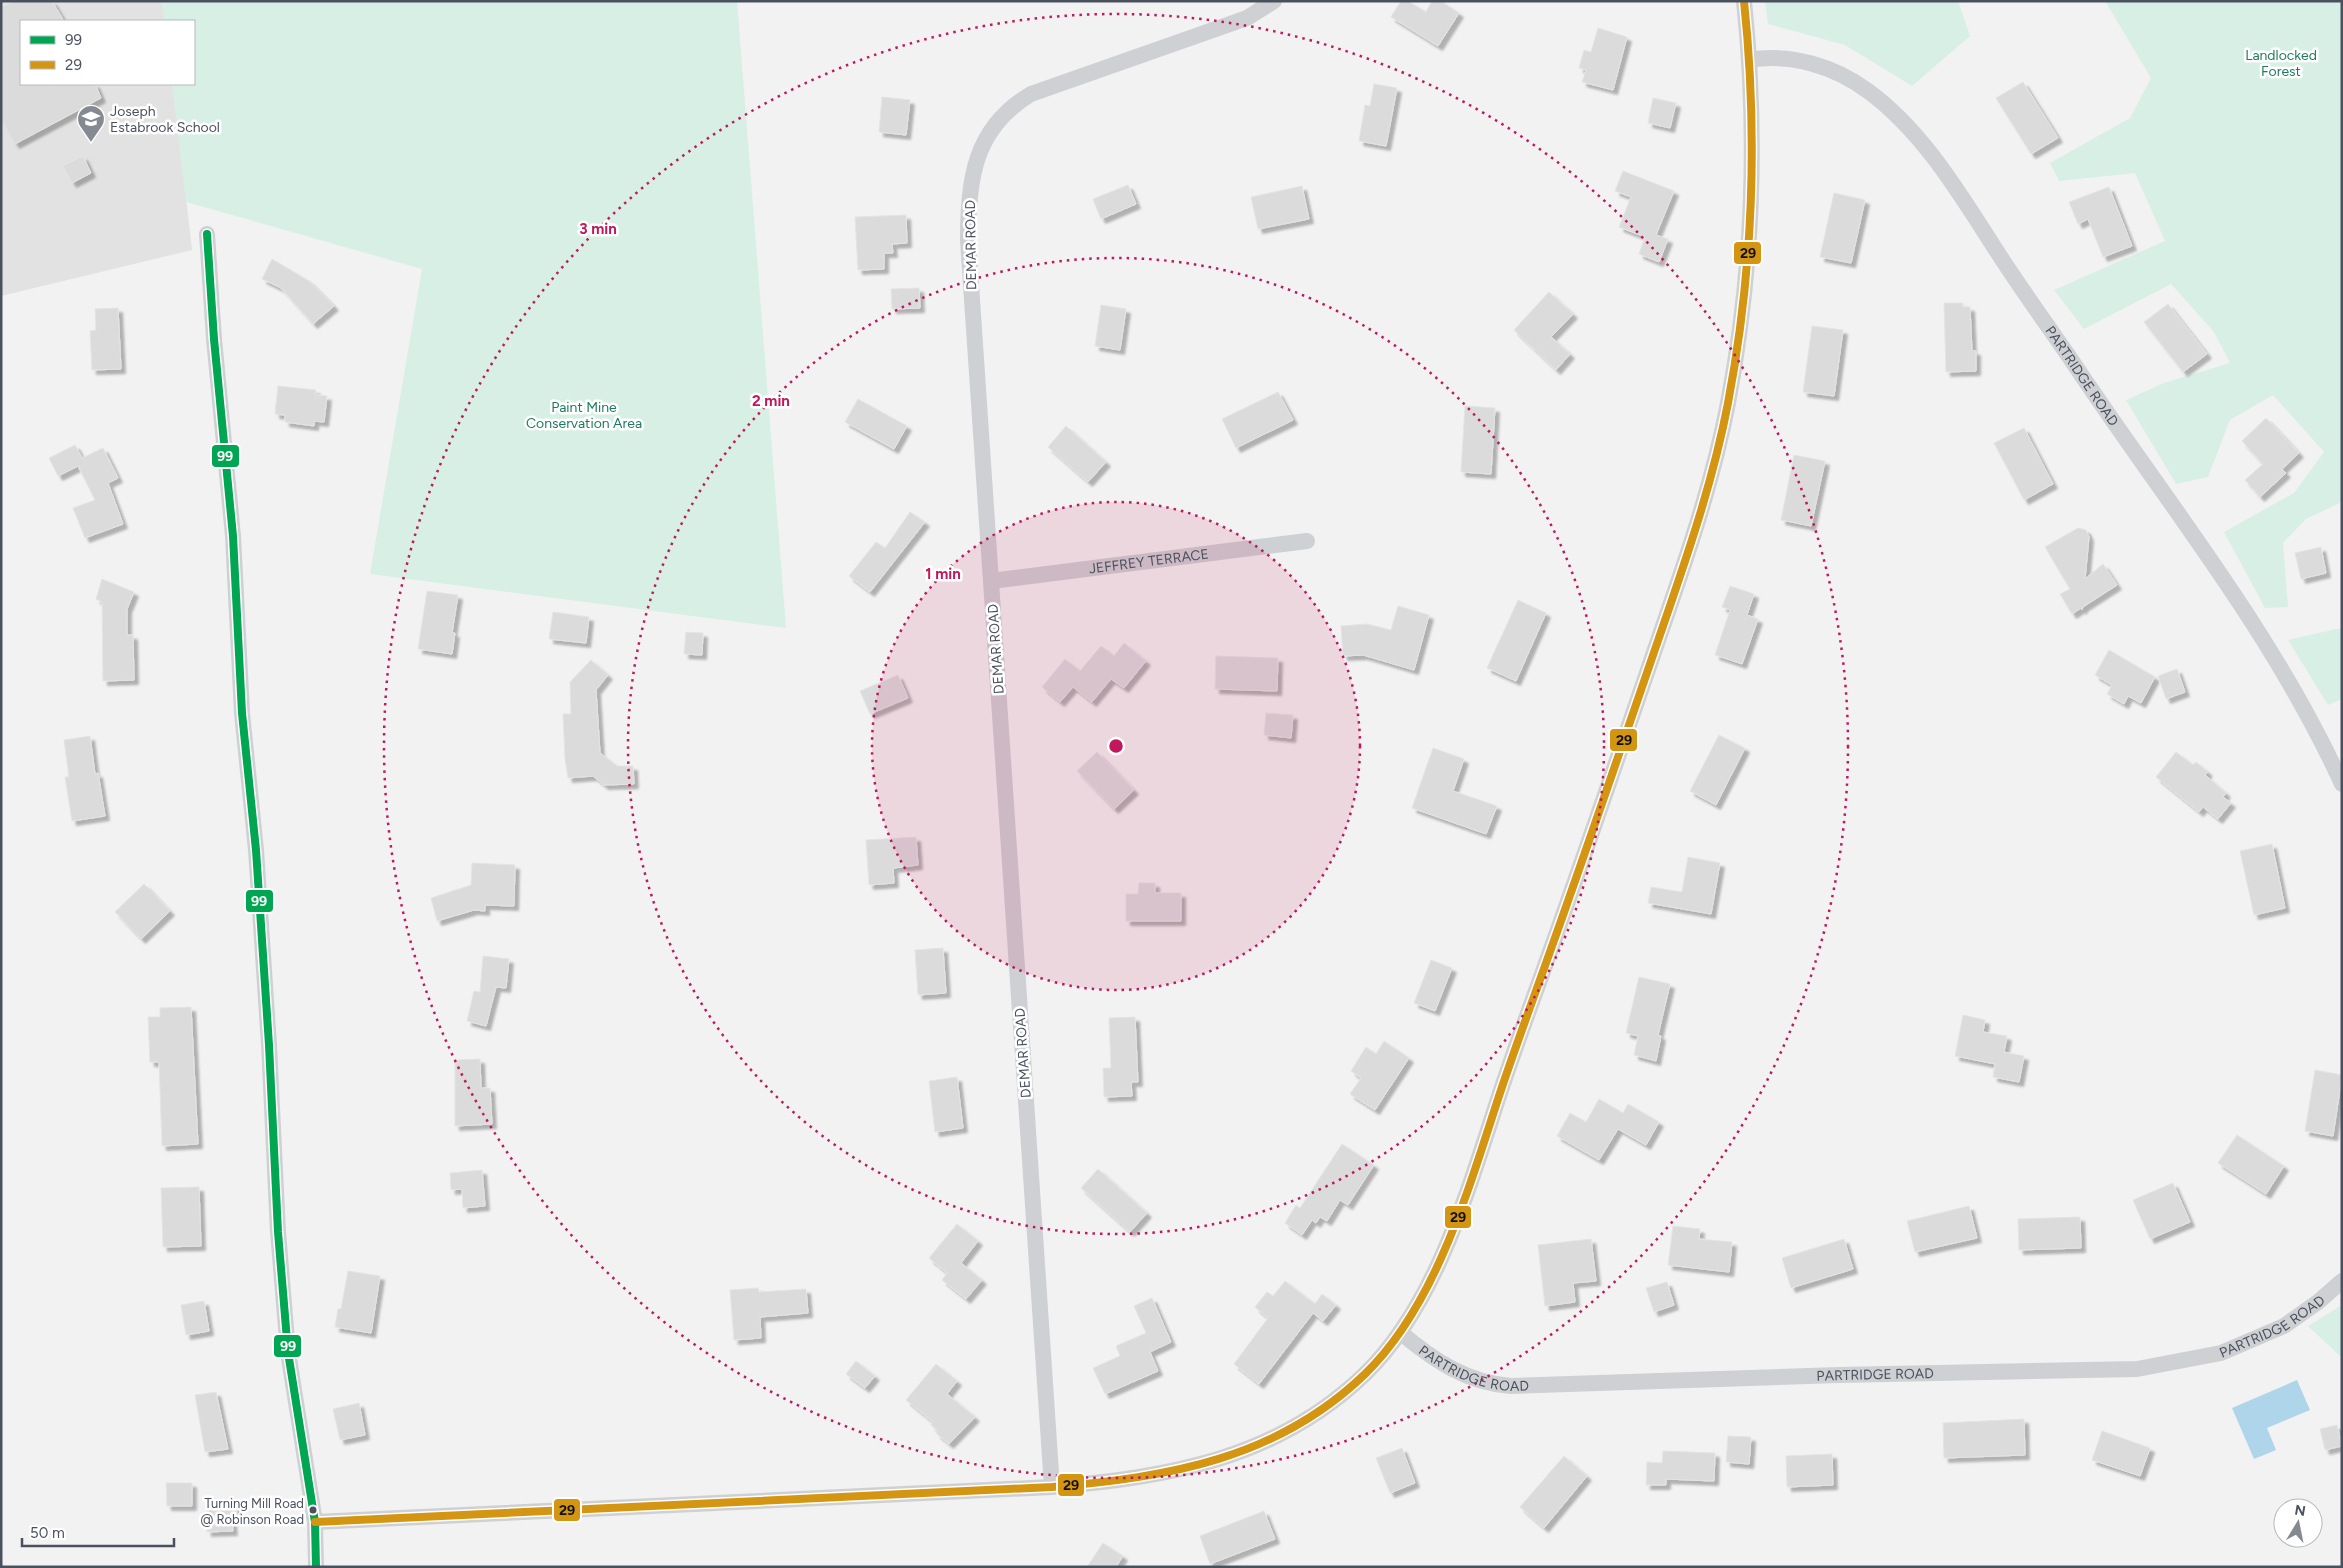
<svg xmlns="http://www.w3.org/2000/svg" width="2343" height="1568" font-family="Figtree,sans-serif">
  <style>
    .education { fill: #e3e2e2 }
    .green { fill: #d8efe5 }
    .water { fill: #afd5eb }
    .building { fill: #dbdbdc; stroke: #e3e4e5; filter: url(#shadow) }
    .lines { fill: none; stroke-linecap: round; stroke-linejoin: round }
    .street { stroke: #ced0d3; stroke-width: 16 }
    .bus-1-casing { stroke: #fff; stroke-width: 11 }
    .bus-2-casing { stroke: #fff; stroke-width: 11 }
    .bus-1 { stroke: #00a651; stroke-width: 8 }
    .bus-2 { stroke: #d49513; stroke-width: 8 }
    .ring { fill: none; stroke: #c2185b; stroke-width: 2.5; stroke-dasharray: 2.5 5 }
    .bus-dot { fill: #4a515e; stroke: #fff; stroke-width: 2 }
    .labels { text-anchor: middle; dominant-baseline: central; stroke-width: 5; stroke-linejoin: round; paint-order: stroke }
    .bus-label { font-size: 13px; fill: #4a515e; stroke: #fff; text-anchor: end }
    .park-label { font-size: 14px; fill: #1d7c5c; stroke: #fff }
    .poi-label { font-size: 14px; fill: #4a515e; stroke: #fff; text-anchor: start }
    .street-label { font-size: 14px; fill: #4a515e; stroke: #fff }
    .centre { fill: #c2185b; stroke: #fff; stroke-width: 2.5 }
    .ring-label { font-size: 15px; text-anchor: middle; font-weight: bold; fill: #c2185b; stroke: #fff; stroke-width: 5; stroke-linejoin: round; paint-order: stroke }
    .line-badge { stroke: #fff; stroke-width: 2 }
    .badge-label { font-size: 14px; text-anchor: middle; font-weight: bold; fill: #fff }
    .pale-badge-label { font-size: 14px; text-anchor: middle; font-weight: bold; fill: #111 }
  </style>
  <defs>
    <filter id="shadow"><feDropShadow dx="4.5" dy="4.5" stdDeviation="1" flood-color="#0004"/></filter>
  </defs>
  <rect width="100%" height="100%" fill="#f2f2f2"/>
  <path class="education" d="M1,1H162L165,21H21V84H173L192,250L1,296Z"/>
  <path class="green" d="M162,1H737L786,628L370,574L422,269L186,202L172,84H194V21H164Z
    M1765,1H1958L1970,36L1912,86L1845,45L1768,24Z
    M2105,1H2342V502L2306,519L2283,543L2288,607L2265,608L2224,532L2294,493L2324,452L2273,395L2230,420L2208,477L2176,484L2126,400L2164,383L2230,363L2214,332L2171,284L2084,329L2054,290L2165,241L2135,173L2059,181L2050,163L2130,118L2151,78Z
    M2336,629H2342V699L2328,705L2288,640Z
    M2342,1305V1358L2308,1326Z"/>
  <path class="water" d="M2297,1380L2310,1410L2267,1428L2276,1450L2254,1459L2232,1408Z"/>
  <path class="building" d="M14,1H52L64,21H21V84H95L101,98L15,144L1,120V7Z
    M1401,1H1408L1426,12L1432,1H1441L1459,13L1438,46L1391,17Z
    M1598,28L1627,37L1613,90L1582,82L1586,70L1579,68L1584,50L1591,52Z
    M2023,82L2058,138L2031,154L1996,98Z
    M1374,84L1397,88L1386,146L1359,141L1365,105L1370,106Z
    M882,97L910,100L906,135L879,132Z
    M1653,98L1676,103L1670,128L1648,123Z
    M83,156L91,173L72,183L63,166Z
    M1623,171L1674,191L1656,235L1668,239L1659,262L1639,254L1645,237L1619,227L1631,197L1615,191Z
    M1128,185L1136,204L1101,219L1093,199Z
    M1302,186L1309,219L1258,229L1251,197Z
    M2109,187L2132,246L2103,257L2088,219L2078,224L2069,202Z
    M1834,193L1865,200L1851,263L1820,257Z
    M906,215L907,243L892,244L893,253H884V269L858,270L855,217Z
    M272,259L309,281L334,306L313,324L281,288L262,279Z
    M919,288L920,308L892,309L891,289Z
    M1549,292L1573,314L1551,337L1570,354L1556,370L1514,330Z
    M1944,303H1963V307H1970L1972,351H1976V371L1946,372Z
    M2168,304L2207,354L2183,372L2144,322Z
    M1101,305L1126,309L1120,350L1095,346Z
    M118,308L121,369L92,370L90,331L96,330L95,309Z
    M1812,326L1843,330L1834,396L1803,392Z
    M278,386L316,390L315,395L327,396L324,422L314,421V426L285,422V415L275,414Z
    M1278,392L1293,420L1236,448L1222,419Z
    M858,399L907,426L894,449L845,422Z
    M1465,406L1495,408L1491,474L1461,472Z
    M2266,418L2299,453L2282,469L2286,473L2260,497L2245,480L2263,464L2242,441Z
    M1066,426L1106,462L1088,482L1048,447Z
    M2024,428L2053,484L2024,500L1994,443Z
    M75,445L82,458L103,448L118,478L108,483L123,524L85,538L73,508L95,500L78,466L58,476L49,458Z
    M1794,455L1825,461L1811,526L1781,520Z
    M910,512L925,522L870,592L849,576L876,542L885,548Z
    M2078,528L2086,530L2089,537L2085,579L2103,564L2117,585L2083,607L2082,610L2081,608L2072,614L2060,594L2070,589L2045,547Z
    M2321,547L2326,573L2301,579L2295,553Z
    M102,579L134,592L127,609V635H133L134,680L103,681L102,602L96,599Z
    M1730,586L1754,594L1747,615L1758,619L1742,664L1715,655L1730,610L1722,607Z
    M427,591L458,595L452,633H455L452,654L418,649Z
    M1518,600L1546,613L1516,681L1487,668Z
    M1398,606L1429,615L1414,670L1363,655L1343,656L1341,626L1367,624L1391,630Z
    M553,612L589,617L586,643L549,639Z
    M686,632L703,633L702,655L684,654Z
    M1124,643L1146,661L1124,688L1111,679L1092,702L1073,687L1060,702L1042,687L1065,659L1080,671L1101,646L1114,656Z
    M2109,650L2155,677L2141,703L2128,696L2124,704L2107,694L2112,685L2095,675Z
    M1216,656L1278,658L1277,691L1215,689Z
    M591,660L608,675L596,690L600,753L617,766H633L634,784L604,785L593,776L568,778L565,759L563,714H571L570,682Z
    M2177,669L2185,692L2166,699L2158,676Z
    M898,675L908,698L870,714L860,691Z
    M1266,713L1293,715L1291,738L1264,735Z
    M1719,735L1745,748L1716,805L1690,791Z
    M90,736L95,774L98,773L105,816L72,821L65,777H69L64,740Z
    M1433,748L1464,759L1453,791L1497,806L1486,834L1412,808Z
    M1097,752L1134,790L1114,809L1077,771Z
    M2176,752L2193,765L2196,762L2208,772L2205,775L2226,793L2223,797L2231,803L2218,819L2203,807L2199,812L2156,777Z
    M916,837L918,865L893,868L894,883L869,885L866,840Z
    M2272,844L2285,908L2254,915L2240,851Z
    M1688,857L1720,863L1711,914L1648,903L1651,887L1682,892Z
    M472,863L515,865L514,906L485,905V911L474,910L437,921L431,898L471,885Z
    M1139,883H1155V893H1181V921H1126V894H1138Z
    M144,884L170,911L141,939L115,912Z
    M943,948L946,993L918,995L915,950Z
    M483,956L509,959L506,988L496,987L486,1026L467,1021L474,991L480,992Z
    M1431,960L1452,968L1435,1011L1414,1003Z
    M1639,977L1670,984L1658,1035L1661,1036L1656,1061L1634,1055L1638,1036L1626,1033Z
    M191,1007L198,1144L162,1146L159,1062H150L148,1017H160V1008Z
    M1963,1015L1985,1020L1983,1032L2007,1036L2004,1052L2024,1056L2019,1082L1993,1077L1995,1064L1955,1056Z
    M1135,1017L1138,1082H1131L1132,1096L1104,1097L1103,1068H1111L1109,1018Z
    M1384,1041L1409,1058L1375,1110L1350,1094L1361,1078L1351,1071L1366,1047L1376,1054Z
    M480,1059L481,1088H490L492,1124L455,1126V1060Z
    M2315,1070L2342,1075L2333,1136L2305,1131Z
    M957,1077L963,1128L935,1132L929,1081Z
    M1599,1099L1623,1113L1628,1104L1659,1122L1646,1145L1618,1129L1599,1160L1557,1136L1570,1113L1586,1122Z
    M2237,1135L2284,1166L2266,1194L2218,1163Z
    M1342,1144L1374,1165L1348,1205L1340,1200L1327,1221L1320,1217L1316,1223L1312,1220L1302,1235L1285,1223L1296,1205L1300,1208Z
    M1098,1169L1147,1213L1130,1232L1081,1188Z
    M482,1170L485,1206L463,1208L462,1189L451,1190L450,1173Z
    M2173,1183L2190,1222L2150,1239L2133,1200Z
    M199,1187L201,1246L163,1247L161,1188Z
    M1969,1206L1977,1238L1915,1252L1907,1221Z
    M2080,1217L2081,1248L2019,1250L2018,1219Z
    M957,1224L978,1241L961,1263L982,1280L966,1299L942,1280L947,1273L929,1258Z
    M1673,1226L1700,1229L1699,1239L1732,1242L1729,1272L1668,1265Z
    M1591,1239L1596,1281L1573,1283L1575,1302L1545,1306L1538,1245Z
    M1844,1239L1853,1269L1791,1288L1782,1258Z
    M348,1271L380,1276L371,1333L335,1327L338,1309H341Z
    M1285,1281L1315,1304L1322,1294L1336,1305L1323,1321L1313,1313L1259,1384L1234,1364L1268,1318L1255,1307L1267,1292L1273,1296Z
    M1667,1282L1674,1305L1654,1312L1646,1288Z
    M758,1288L759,1292L806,1289L808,1313L760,1317L761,1338L734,1340L730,1290Z
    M1152,1298L1171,1342L1150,1352L1158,1371L1105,1394L1093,1368L1120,1356L1116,1346L1146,1333L1134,1306Z
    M204,1301L209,1331L186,1335L181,1305Z
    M856,1361L875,1376L865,1388L846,1374Z
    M936,1364L957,1381L947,1394L975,1417L949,1444L936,1433L938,1431L931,1425L933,1422L906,1400Z
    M216,1392L228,1449L205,1452L195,1395Z
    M359,1403L365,1435L340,1440L333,1409Z
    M2024,1419L2025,1455L1944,1458L1943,1423Z
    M2337,1425L2342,1446L2325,1450L2320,1429Z
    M2102,1431L2150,1448L2140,1476L2092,1460Z
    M1728,1436L1751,1437L1749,1464L1726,1462Z
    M1402,1448L1415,1483L1390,1493L1376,1458Z
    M1663,1451L1715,1453L1714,1481L1666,1479V1485H1646L1647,1462L1662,1463Z
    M1832,1454L1833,1485L1787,1487L1786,1456Z
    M1564,1456L1587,1476L1544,1528L1520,1507Z
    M166,1483H192V1506H167Z
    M236,1498L237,1519H232L233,1531L207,1532L206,1499Z
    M1264,1511L1275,1539L1210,1564L1200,1536Z
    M1103,1543L1123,1556L1116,1567H1087Z"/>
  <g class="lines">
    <g class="street">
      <path id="s1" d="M1749,60C1791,53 1834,66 1868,91C1924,132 1961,196 1998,253C2021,289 2046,323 2070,358C2163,498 2272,630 2342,784"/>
      <path d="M207,234L214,339L233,536L242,713L256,850L269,1045L278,1232L288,1352L315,1522L316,1567"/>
      <path id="s2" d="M991,581L1307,541"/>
      <path id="s3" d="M1400,1332C1433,1360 1467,1383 1511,1386L1839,1375L2137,1369L2221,1353L2284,1326L2318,1302L2342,1281"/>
      <path d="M1052,1487L968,240C968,179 974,128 1031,94L1247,18L1274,1"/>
      <path d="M315,1522L1052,1487C1169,1477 1277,1459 1365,1374C1437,1304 1469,1187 1500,1093C1516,1045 1534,997 1551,949C1585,854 1618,757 1651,661C1680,576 1711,492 1728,403C1753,271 1758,135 1744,1"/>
    </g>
    <defs>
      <path id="bus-1" d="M207,234L214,339L233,536L242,713L256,850L269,1045L278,1232L288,1352L315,1522L316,1567"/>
      <path id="bus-2" d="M315,1522L1052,1487C1169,1477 1277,1459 1365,1374C1437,1304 1469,1187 1500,1093C1516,1045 1534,997 1551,949C1585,854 1618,757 1651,661C1680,576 1711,492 1728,403C1753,271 1758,135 1744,1"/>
    </defs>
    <use href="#bus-1" class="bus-1-casing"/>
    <use href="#bus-2" class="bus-2-casing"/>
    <use href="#bus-1" class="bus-1"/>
    <use href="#bus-2" class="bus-2"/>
  </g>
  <circle cx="1116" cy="746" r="244" fill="#c2185b" fill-opacity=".12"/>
  <g class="ring">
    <circle cx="1116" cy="746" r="244"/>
    <circle cx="1116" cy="746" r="488"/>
    <circle cx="1116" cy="746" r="732"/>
  </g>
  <defs>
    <symbol id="school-pin" viewBox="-11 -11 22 30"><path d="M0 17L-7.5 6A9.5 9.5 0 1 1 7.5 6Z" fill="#858992" stroke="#fff"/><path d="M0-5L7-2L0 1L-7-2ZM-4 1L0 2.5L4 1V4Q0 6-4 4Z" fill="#fff"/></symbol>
  </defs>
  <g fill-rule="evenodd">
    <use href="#school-pin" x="75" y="103" width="32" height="43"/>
  </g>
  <circle class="bus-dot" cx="313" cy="1510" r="4.5"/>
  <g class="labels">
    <g class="bus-label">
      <text x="304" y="1503">Turning Mill Road<tspan x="304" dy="16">@ Robinson Road</tspan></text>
    </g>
    <g class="park-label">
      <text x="2281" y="55">Landlocked<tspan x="2281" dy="16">Forest</tspan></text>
      <text x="584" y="407">Paint Mine<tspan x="584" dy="16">Conservation Area</tspan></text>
    </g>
    <g class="poi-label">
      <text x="110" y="111">Joseph<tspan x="110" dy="16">Estabrook School</tspan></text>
    </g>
    <g class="street-label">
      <text transform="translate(971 245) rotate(-91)">DEMAR ROAD</text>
      <text stroke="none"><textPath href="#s1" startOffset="484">PARTRIDGE ROAD</textPath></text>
      <text stroke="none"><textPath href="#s2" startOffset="159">JEFFREY TERRACE</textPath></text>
      <text transform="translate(996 649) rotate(-94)">DEMAR ROAD</text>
      <text transform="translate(1023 1053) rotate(-94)">DEMAR ROAD</text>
      <text stroke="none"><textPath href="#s3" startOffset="895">PARTRIDGE ROAD</textPath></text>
      <text stroke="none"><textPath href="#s3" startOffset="85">PARTRIDGE ROAD</textPath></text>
      <text stroke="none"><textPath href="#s3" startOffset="490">PARTRIDGE ROAD</textPath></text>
    </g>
  </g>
  <circle cx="1116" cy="746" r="8" class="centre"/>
  <g class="ring-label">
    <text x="598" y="234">3 min</text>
    <text x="771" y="406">2 min</text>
    <text x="943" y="579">1 min</text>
  </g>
  <g class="line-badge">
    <rect x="1733" y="241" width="29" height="24" rx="5" fill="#d49513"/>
    <rect x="211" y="444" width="29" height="24" rx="5" fill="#00a651"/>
    <rect x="1609" y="728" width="29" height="24" rx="5" fill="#d49513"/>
    <rect x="245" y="889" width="29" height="24" rx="5" fill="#00a651"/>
    <rect x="1444" y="1205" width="28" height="24" rx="5" fill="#d49513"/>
    <rect x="273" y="1334" width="29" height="24" rx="5" fill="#00a651"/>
    <rect x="1057" y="1473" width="28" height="24" rx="5" fill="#d49513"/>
    <rect x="553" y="1498" width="28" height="24" rx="5" fill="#d49513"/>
  </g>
  <g class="badge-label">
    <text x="225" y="461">99</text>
    <text x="259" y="906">99</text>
    <text x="288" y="1351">99</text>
  </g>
  <g class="pale-badge-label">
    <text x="1748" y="258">29</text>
    <text x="1624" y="745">29</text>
    <text x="1458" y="1222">29</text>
    <text x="1071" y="1490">29</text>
    <text x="567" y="1515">29</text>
  </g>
  <rect width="2343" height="1568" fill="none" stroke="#4a515e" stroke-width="5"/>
  <rect x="20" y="20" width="175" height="65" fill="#ffffff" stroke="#b7b9bf"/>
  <rect x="30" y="36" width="25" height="8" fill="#00a651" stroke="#b7b9bf"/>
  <text x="65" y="45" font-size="15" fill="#4a515e">99</text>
  <rect x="30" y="61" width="25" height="8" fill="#d49513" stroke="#b7b9bf"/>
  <text x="65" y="70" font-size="15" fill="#4a515e">29</text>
  <g transform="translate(2298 1523) rotate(10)"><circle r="24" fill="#ffffff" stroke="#b7b9bf"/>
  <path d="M0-4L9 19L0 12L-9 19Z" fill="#858992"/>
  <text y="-8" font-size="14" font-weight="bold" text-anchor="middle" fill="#4a515e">N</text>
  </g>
  <path d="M22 1538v8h152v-8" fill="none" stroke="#4a515e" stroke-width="2.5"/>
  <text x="30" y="1538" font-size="15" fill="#4a515e" stroke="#ffffff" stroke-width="4" paint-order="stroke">50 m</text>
</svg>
